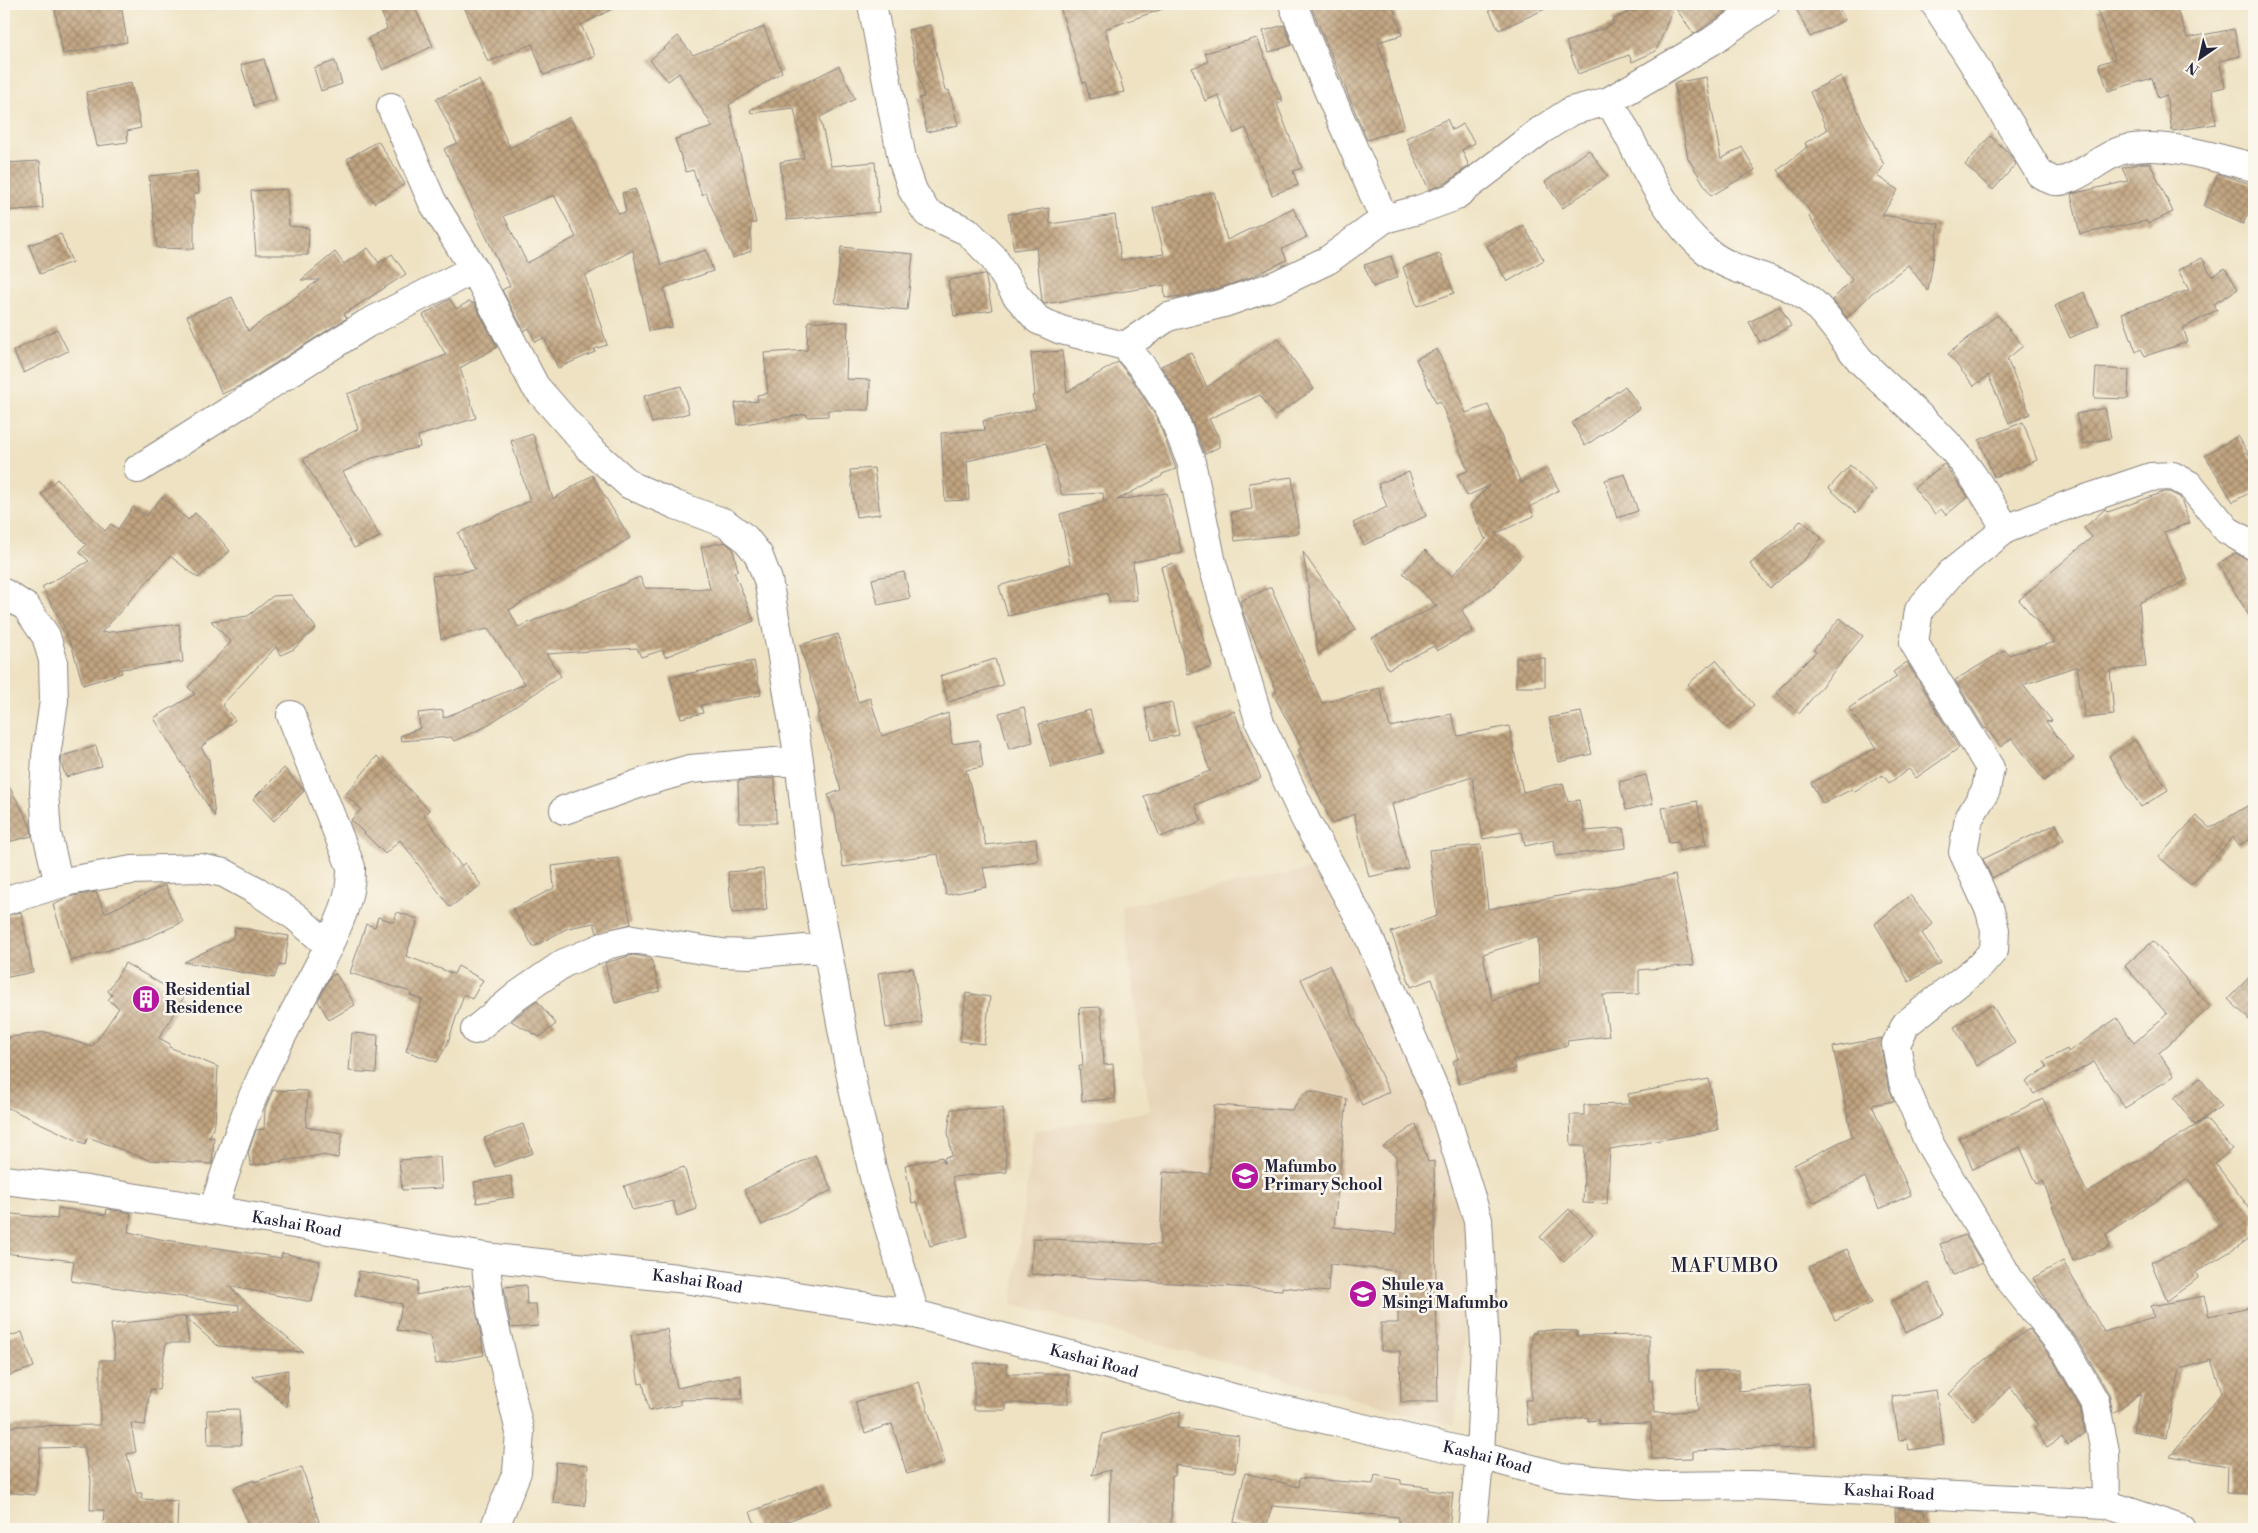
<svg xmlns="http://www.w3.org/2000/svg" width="2258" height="1533" font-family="'Libre Bodoni',serif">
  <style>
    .built { fill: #e7d4b7 }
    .building { fill: url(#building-cross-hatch); fill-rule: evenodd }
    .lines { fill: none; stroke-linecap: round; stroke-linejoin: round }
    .minor-casing { stroke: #88827e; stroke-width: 30 }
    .tertiary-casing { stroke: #88827e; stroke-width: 30 }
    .minor { stroke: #fff; stroke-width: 28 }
    .tertiary { stroke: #fff; stroke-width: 28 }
    .labels { text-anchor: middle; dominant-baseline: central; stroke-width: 5; stroke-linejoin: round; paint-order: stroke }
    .poi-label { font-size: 16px; font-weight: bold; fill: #22223b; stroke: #fbf7ec; text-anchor: start }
    .street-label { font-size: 16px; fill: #22223b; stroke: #fbf7ec }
    .quarter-label { font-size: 19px; letter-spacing: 1px; fill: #22223b; stroke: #fbf7ec }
  </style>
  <defs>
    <pattern id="building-cross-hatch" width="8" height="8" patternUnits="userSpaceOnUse" patternTransform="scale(1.25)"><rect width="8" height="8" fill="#c1a480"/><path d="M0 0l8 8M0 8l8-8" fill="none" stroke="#9c856a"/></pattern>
  </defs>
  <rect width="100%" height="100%" fill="#fbf7ec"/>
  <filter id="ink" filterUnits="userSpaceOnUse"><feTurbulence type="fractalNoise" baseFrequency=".02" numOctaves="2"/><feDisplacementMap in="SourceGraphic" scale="10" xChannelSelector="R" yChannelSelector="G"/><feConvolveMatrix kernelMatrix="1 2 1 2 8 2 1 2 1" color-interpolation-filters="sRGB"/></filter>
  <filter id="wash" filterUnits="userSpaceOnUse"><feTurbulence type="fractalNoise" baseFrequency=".0096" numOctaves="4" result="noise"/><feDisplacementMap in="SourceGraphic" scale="20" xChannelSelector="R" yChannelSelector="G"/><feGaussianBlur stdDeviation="1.12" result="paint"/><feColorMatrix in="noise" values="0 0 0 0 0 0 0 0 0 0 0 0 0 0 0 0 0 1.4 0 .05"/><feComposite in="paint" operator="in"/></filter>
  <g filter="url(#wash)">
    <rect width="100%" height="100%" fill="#eee2c2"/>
    <path class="built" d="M1318,868L1431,1095L1480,1222L1454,1426L1012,1303L1034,1131L1150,1111L1121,906Z"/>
    <g id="blocks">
      <path class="building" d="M54,4H121L127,42L63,54Z
        M379,4H413L433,46L383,70L368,38L387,29Z
        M463,4H622L581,25L595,56L544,75L532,44L488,62Z
        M1059,4H1168V7L1105,29L1124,92L1090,99L1085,82L1083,83Z
        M1310,4H1392L1402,35L1378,42L1405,128L1367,140Z
        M1486,4H1556L1499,30Z
        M1647,4H1738L1694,34L1674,6L1656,51L1632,62L1629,55L1578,74L1566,42L1614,24L1612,20Z
        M1794,4H1837L1845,20L1810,37Z
        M2113,4H2175L2187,38L2234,29L2240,56L2219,61L2225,87L2212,90L2216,124L2172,131L2166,95L2158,98L2152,78L2108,91L2099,64L2115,59L2097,10Z
        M930,25L945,91L949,90L958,125L927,132L919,98L924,97L908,30Z
        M1284,25L1292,45L1269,52L1263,31Z
        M764,27L782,72L729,105L756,223H751V251L733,258L706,193L702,195L693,170L686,172L675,139L713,127L679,73L668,81L650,60L678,36L693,55Z
        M1257,38L1283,102L1277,104L1302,168L1293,171L1298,185L1272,195L1246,128L1234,133L1218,95L1205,101L1192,68L1208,62L1205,53Z
        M264,59L276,99L254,106L241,65Z
        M335,61L342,84L321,91L314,68Z
        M839,66L855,99L820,117L831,166L875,162L879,212L787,220L780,162L804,158L794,108L751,113L750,110Z
        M1841,76L1884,165L1877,176L1898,190L1882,215L1939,224L1928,291L1908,265L1872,293L1847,318L1832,300L1852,280L1809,217L1812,214L1778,170L1807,147L1805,143L1827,130L1810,92Z
        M1706,77L1721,159L1742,147L1755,170L1711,196L1688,158L1674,83Z
        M479,80L510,148L570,117L619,214L626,212L622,193L635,189L661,265L706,250L713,271L664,288L672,327L649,331L633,250L585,276L607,345L594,349L595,352L558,368L544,338L535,342L529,328L524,331L502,290L510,286L444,149L457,143L436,99ZM554,195L576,237L527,263L504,216Z
        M131,83L141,128L127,131L128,142L97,146L86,92Z
        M1447,119L1452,130L1463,124L1475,143L1462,150L1469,166L1446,183L1429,190L1406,138Z
        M1990,136L2008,152L2016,164L1993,190L1965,165Z
        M378,141L405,184L374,203L347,159Z
        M1589,150L1608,176L1563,208L1545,182Z
        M40,161L43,208L4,211V163Z
        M2141,163H2150L2173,212L2148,224L2147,221L2080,234L2071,194L2128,181L2122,168Z
        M197,171L199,193L194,194V249L157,248L149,176Z
        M2218,174L2254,185V199L2243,224L2204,206Z
        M287,189L289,226L309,228L308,255H256L251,191Z
        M1214,192L1227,240L1293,208L1307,237L1282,249L1287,260L1254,276L1220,288L1190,295L1165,298L1164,285L1044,304L1042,301L1036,247L1014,250L1008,214L1049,208L1050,224L1115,215L1121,260L1164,254L1153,208Z
        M1523,225L1544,260L1507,282L1487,246Z
        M61,234L72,262L40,274L29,245Z
        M841,247L913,254L907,310L835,303Z
        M368,248L379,263L392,254L406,274L344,314L347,318L239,386L222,394L187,316L232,297L248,331L319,280H301L335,252L344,264Z
        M1440,254L1454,293L1417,306L1403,267Z
        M1391,256L1398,277L1373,287L1364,265Z
        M2202,258L2212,276L2225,268L2238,289L2214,304L2217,310L2183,328L2188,342L2145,356L2141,349L2136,352L2122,313L2189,290L2178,270Z
        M985,274L992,310L954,316L948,280Z
        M2084,292L2099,325L2070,338L2055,306Z
        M450,299L456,309L470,301L472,304L474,303L497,347L460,368L476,418L418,436L420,447L372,458L343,472L380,537L354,548L303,459L358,429L347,394L446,355L423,315Z
        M1780,306L1791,326L1760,342L1749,322Z
        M1997,315L2023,346L2007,359L2030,414L2009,423L1988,375L1974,386L1948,354Z
        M808,321L848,322L846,379L870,380L869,410H828V416L807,417V414L738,425L735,403L758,401L757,395L768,393L764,353L807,350Z
        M57,329L68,351L24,373L13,351Z
        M1278,338L1314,389L1275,416L1260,395L1209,419L1219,438V447L1205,454L1185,405L1161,366L1191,352L1207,387Z
        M1437,349L1466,413L1488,405L1521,483L1547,468L1559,490L1530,507L1534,516L1495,534L1520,558L1495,585L1462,610L1473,631L1437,651L1434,646L1388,669L1372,638L1437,606L1403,573L1425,550L1452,576L1487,538L1485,539L1470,505L1489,486L1467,496L1457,475L1468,471L1440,401L1436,403L1416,359Z
        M1062,351L1067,392L1118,362L1131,378L1157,418L1176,469L1162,474V476L1117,500L1167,493L1182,553L1133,562L1137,600L1110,602L1107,593L1008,616L999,586L1070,564L1060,514L1104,502L1103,493L1062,495L1046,443L967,461L969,500L945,501L941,433L985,430L983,421L1036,409L1032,396L1035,395L1031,353Z
        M2096,368L2129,370L2128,399L2094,398Z
        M681,386L689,413L652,423L644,396Z
        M1625,386L1640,408L1585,446L1572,423Z
        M2105,408L2111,438L2083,444L2076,414Z
        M2023,422L2037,460L1994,477L1979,440Z
        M533,434L553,499L592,475L630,538L509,610L518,627L640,577L645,588L710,589L701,547L725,542L733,549L738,571L734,572L754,621L665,657L663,650L641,657L637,648L546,654L561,676L483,728L454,741L451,737L401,741L400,736L420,728L418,713L443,710V718L525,684L488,629L441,639L432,576L475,570L458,533L530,501L511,441Z
        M2238,436L2254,463V490L2233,502L2205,455Z
        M1944,464L1968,497L1946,515L1941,509L1935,514L1914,488Z
        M1850,465L1876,490L1856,513L1829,488Z
        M874,468L880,514L856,517L850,470Z
        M1409,472L1426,516L1364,545L1353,523L1387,507L1378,484Z
        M1625,474L1638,511L1617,518L1605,480Z
        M1292,477L1299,533L1235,541L1231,512L1252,509L1249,483Z
        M57,479L105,531L111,524L118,529L133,507L146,516L162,497L188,520L195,513L209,526L230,551L198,578L170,556L101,633L179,624L183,662L121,669L122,673L83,685L72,647L65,633L67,632L42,587L89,561L79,552L86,545L41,494Z
        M2164,492H2169L2180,497L2190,523L2164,532L2188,580L2139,603L2146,667L2110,670L2114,715L2085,718L2077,666L2023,685L2052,721L2046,722L2074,758L2044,781L2012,738L2001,747L1986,728L1985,729L1955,680L2005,650L2009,655L2055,642L2019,600L2092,537L2084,528L2105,509L2108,512Z
        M1801,520L1822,538L1805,559L1770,588L1750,564L1794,528Z
        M1303,552L1356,629L1318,654Z
        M2235,553L2254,562V624L2218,564Z
        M1173,563L1199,625L1212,667L1188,674L1161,567Z
        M904,572L910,598L878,605L872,579Z
        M1271,587L1322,703L1380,688L1390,727L1451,714L1458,736L1509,726L1523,792L1563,783L1568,802L1579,800L1585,831L1624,828L1626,848L1556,856L1554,840L1525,846L1522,832L1483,839L1472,777L1392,804L1408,868L1369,877L1354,814L1332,824L1298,750L1302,748L1273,694L1277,692L1244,616L1240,601Z
        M291,595L316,628L294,649L281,655L276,647L222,705L235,720L201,747L209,760L215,817L154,718L195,694L188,687L231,642L211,621L248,616L273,596Z
        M1840,618L1863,636L1799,714L1776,692L1816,652L1813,650Z
        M838,634L858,702L870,698L882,736L948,713L952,744L979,740L983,767L966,770L986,845L1036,839L1038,861L983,868L987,887L946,895L938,854L843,867L835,814L828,795L841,790L817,714L820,713L800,645Z
        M1516,658H1545V687H1516Z
        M995,659L1003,685L948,702L940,676Z
        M1716,660L1754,705L1727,728L1688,684Z
        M754,661L761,695L701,705L703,713L681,718L670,677Z
        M1907,662L1959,748L1916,778L1909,769L1889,783L1883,775L1853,792L1852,789L1823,804L1811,783L1876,748L1849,708L1897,677L1893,672Z
        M1172,702L1179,735L1152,740L1145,708Z
        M1024,707L1033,742L1009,749L999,713Z
        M1090,710L1102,753L1051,767L1039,724Z
        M1234,711L1261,778L1195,805L1202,821L1160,837L1144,796L1210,771L1194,726Z
        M1581,712L1592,754L1559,762L1549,718Z
        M2135,740L2168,790L2141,807L2109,756Z
        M96,746L102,766L66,777L61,763L62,756Z
        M377,756L429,810L424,815L461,866L465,863L481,885L450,907L400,840L385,854L351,820L361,809L345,795Z
        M284,768L304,791L274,821L253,799Z
        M1646,775L1653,804L1626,810L1619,782Z
        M4,778L21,807L31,827L32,836L4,843Z
        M775,778L776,823H739L738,781Z
        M1697,801L1706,845L1679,851L1678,842L1669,843L1662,808Z
        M2254,802V837L2238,846L2233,837L2191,885L2159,857L2196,816L2210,828Z
        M2056,824L2064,840L1992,878L1983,859Z
        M1481,845L1488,909L1675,875L1694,965L1639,970V994L1603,995L1609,1036L1567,1041L1568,1046L1513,1060L1516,1069L1459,1084L1453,1061L1458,1059L1432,979L1411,987L1391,932L1437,916L1429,850ZM1538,937L1540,984L1492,1000L1483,954Z
        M618,858L631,924L597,933L594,923L568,928L533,947L513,909L554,888L552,866Z
        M763,869L767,910L732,913L728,872Z
        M165,885L183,922L143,940L71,961L53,905L73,896L96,892L105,913Z
        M1910,895L1933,924L1922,933L1941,963L1909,982L1875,924Z
        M21,912L33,972L4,978V916Z
        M397,912L418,919L406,956L454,974L458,966L483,980L472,999L464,994L447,1045L437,1062L406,1051L422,1000L410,995L411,992L350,973L366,924L375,927L378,917L394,922Z
        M235,927L289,936L284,966L279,965L274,978L184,962L233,938Z
        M2153,941L2210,1007L2159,1053L2174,1076L2125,1108L2094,1062L2034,1094L2026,1082L2047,1067L2044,1061L2067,1049L2068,1052L2117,1018L2134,1043L2167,1014L2125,966Z
        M633,955L651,958L660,991L615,1003L605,963Z
        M125,963L184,997L159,1038L170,1044L169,1047L218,1067L215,1123L209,1138L214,1137L212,1164L149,1160L88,1137L85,1144L4,1106V1038L46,1032L92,1047L119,1008L108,1000L112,995L108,991Z
        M1329,965L1389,1092L1362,1105L1301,979Z
        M913,968L922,1023L886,1028L878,973Z
        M2254,972V1024L2228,999Z
        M336,974L355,1005L329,1020L318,1001L330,977Z
        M966,993L990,997L984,1044L960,1041Z
        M537,1001L556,1024L540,1037L511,1021Z
        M1992,1005L2015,1043L1977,1066L1954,1027Z
        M1101,1007L1104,1065L1113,1064L1115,1099L1082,1101L1079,1066H1083L1079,1008Z
        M352,1033L378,1035L376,1073L349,1071Z
        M1882,1038L1881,1047L1888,1085L1894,1101L1872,1105L1911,1195L1879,1209L1865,1177L1813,1203L1794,1165L1852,1136L1833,1047Z
        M2200,1078L2221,1106L2195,1125L2174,1098Z
        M1709,1079L1718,1130L1610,1149L1607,1204L1583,1203L1585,1146H1571L1570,1115H1584V1105L1630,1104L1628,1094Z
        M273,1090L308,1091L306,1127L343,1133L338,1158L322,1155L251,1166L248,1153L256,1130L264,1129L265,1109Z
        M1311,1091L1347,1099L1334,1227L1397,1234L1396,1156L1383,1147L1416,1124L1428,1162L1434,1161L1438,1402H1401L1400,1351H1381V1323H1398V1271L1330,1264L1328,1292L1282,1287V1290L1031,1274L1033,1238L1160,1245L1163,1172L1210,1174L1214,1105L1292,1110L1302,1095Z
        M2043,1099L2087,1193L2134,1162L2135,1163L2206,1119L2232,1149L2215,1163L2254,1214V1235L2236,1248L2196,1272L2198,1278L2167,1301L2151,1262L2184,1248L2222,1224L2188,1179L2106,1234L2110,1247L2073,1261L2043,1181L2037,1184L2020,1147L1973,1169L1959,1138Z
        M1003,1108L1007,1172L952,1177L968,1236L930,1246L917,1202L912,1203L905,1165L942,1157L944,1164L945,1157L952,1156L948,1133L951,1109Z
        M523,1124L533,1153L495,1167L484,1138Z
        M815,1155L832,1190L762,1225L744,1190Z
        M440,1157L442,1188L402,1190L399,1160Z
        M684,1167L697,1209L677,1216L673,1201L632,1210L624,1186Z
        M511,1176L514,1197L477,1203L474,1182Z
        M58,1208L106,1215L107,1209L131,1213L128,1232L160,1239L281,1258L282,1253L320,1261L312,1302L228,1286L303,1352L218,1346L185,1317L189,1343H166L159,1390L150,1389L145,1425L131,1423L136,1452L127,1454L136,1493H142L141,1499L178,1501L177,1529H103L104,1510H90L91,1480L84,1447L40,1448L35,1495L4,1492V1429L16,1426L100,1425V1360H115L111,1324L239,1311V1305L71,1281L74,1261L4,1253V1213L57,1219Z
        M1569,1209L1593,1234L1564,1262L1540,1237Z
        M1965,1235L1982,1263L1954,1275L1940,1244Z
        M1847,1249L1872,1303L1835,1320L1809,1267Z
        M2063,1261L2104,1332L2154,1317L2151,1306L2204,1296L2209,1316L2254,1306V1494L2226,1493L2227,1466L2170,1456L2222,1392L2211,1360L2180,1369L2166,1438L2133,1431L2141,1393L2113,1413L2109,1394L2080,1343L2049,1304L2033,1278Z
        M359,1271L418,1281L416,1295L470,1285L471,1289H473L484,1355L436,1364L430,1336L397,1330L402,1304L355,1295Z
        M1929,1283L1944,1314L1905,1332L1890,1302Z
        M526,1285L527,1304H536L538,1326L511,1328L504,1287Z
        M667,1329L677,1388L741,1375L742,1399L680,1400V1405L649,1411L643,1383L639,1384L631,1335Z
        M2029,1329L2053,1360L2080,1408L2085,1433L2067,1446L2062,1437L2047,1447L2034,1428L2038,1425L2011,1387L1974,1421L1949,1394L1984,1360Z
        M1536,1330L1577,1331V1336L1649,1335V1381H1652L1654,1413L1697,1411L1696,1371L1739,1370V1391L1808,1384L1815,1446L1780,1449L1779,1447L1693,1451V1458L1652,1459L1651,1423L1599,1424V1420L1588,1421V1417L1528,1425L1525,1400H1531L1532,1333H1536Z
        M22,1332L34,1367L4,1377V1338Z
        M974,1363L1007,1364V1374H1069L1068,1404L1006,1403V1410H974Z
        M288,1370L287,1407L252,1376Z
        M919,1382L945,1463L907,1474L892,1424L865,1433L855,1402Z
        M1936,1390L1944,1445L1909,1450L1907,1439L1899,1440L1892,1396Z
        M239,1409L241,1445H208L207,1410Z
        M1181,1411L1177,1428L1239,1436L1235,1472L1175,1465V1476H1172L1171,1529H1109L1110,1470L1092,1475L1103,1434Z
        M556,1462L588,1465L585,1506L553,1503Z
        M302,1467L319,1522L295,1529H250L234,1488L254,1480V1482Z
        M1245,1473L1299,1487L1300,1478L1373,1484L1375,1475L1401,1480V1484L1429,1487L1428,1490L1453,1493L1449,1529H1398L1399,1517L1272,1506L1266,1529L1234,1522Z
        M819,1485L827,1506L767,1529H757L750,1512Z
        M1895,1508L1924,1510L1927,1529H1896Z"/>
    </g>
  </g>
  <g filter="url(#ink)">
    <use href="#blocks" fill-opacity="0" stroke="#88827e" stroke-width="1"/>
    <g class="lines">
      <defs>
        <path id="minor" d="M872,4L902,159L913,191L927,213L967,231L993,257L1016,295L1038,320L1061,330L1125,346L1144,369L1171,411L1191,462L1212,563L1260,723L1306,821L1365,928L1444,1111L1478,1220L1485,1344L1480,1455L1472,1529
          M1293,4C1320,77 1354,147 1384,219
          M1935,4L1973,63L2040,174C2044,176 2050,180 2054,181C2075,184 2102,155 2123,150C2166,140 2213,158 2254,167
          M1609,101C1640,152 1660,213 1708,252C1737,276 1781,276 1810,300C1830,317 1844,342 1861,361C1891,392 1925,418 1954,451C1974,474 1990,503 2006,529
          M391,107L432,201L474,269L535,386L590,449L630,485L676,505L725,523L745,538L758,554L768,580L780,645L799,760L810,856L854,1093L875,1181L915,1314
          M1125,346L1168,317L1224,303L1276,285L1328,260L1384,219L1418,210L1454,197L1540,131L1571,111L1609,101L1712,41L1765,4
          M138,469L366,324L474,269
          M4,593L26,607L46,636L53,660L54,701L46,756L44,791L47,834L59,884
          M564,810L644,782L690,769L799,760
          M4,901L69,881L132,870L200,868L224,873L257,891L296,917L329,946
          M475,1030L519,994L564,963L610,944L633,939L722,953L750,954L826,947
          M213,1210C228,1166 241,1121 261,1078C280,1037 303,997 323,957C337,928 352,899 351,867L291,715
          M485,1257L491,1310L520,1432L517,1472L494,1529
          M2106,1504L2105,1451L2095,1402L2066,1351L2010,1280L1928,1141L1903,1082L1896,1044L1906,1024L1981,965L1994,950L1995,930L1990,911L1963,852L1969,818L1986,790L1990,768L1914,643L1919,610L1951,573L2006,529L2068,505L2151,477L2173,476L2190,485L2227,530L2254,546"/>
        <g id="tertiary">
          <path id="s1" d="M4,1180L87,1190L213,1210L485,1257L677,1278L915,1314L1245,1401L1480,1455L1561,1477L1659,1486L1752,1485L2106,1504L2181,1529"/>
        </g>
      </defs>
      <use href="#minor" class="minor-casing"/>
      <use href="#tertiary" class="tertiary-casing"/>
      <use href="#minor" class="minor"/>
      <use href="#tertiary" class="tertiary"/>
    </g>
  </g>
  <defs>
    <symbol id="building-disc" viewBox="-11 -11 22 22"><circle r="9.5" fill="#b5179e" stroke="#fbf7ec"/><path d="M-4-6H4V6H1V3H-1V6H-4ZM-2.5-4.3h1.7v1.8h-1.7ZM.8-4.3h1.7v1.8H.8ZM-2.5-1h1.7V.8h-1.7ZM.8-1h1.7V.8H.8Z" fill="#fff"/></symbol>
    <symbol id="school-disc" viewBox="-11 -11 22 22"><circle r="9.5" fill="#b5179e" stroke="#fbf7ec"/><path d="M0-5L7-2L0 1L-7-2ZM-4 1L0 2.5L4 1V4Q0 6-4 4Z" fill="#fff"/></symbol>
  </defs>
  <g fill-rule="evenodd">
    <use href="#building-disc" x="130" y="983" width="32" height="32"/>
    <use href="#school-disc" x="1229" y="1160" width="32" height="32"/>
    <use href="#school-disc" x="1347" y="1278" width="32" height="32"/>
  </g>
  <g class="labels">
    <g class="poi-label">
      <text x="165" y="990">Residential<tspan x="165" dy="18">Residence</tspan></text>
      <text x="1264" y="1167">Mafumbo<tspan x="1264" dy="18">Primary School</tspan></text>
      <text x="1382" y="1285">Shule ya<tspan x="1382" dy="18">Msingi Mafumbo</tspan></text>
    </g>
    <g class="street-label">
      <text stroke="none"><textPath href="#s1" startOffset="296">Kashai Road</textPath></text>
      <text stroke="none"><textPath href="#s1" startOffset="701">Kashai Road</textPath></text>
      <text stroke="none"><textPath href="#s1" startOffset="1106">Kashai Road</textPath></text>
      <text stroke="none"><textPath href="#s1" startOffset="1511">Kashai Road</textPath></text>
      <text stroke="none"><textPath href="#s1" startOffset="1916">Kashai Road</textPath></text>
    </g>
    <g class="quarter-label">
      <text x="1725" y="1266">MAFUMBO</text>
    </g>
  </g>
  <rect width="2258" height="1533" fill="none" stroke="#fbf7ec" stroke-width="20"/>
  <g transform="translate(2200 58) rotate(214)" stroke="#fbf7ec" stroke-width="4" paint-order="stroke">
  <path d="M0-4L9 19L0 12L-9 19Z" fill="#22223b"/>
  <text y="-8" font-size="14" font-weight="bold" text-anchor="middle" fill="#22223b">N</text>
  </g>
</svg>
